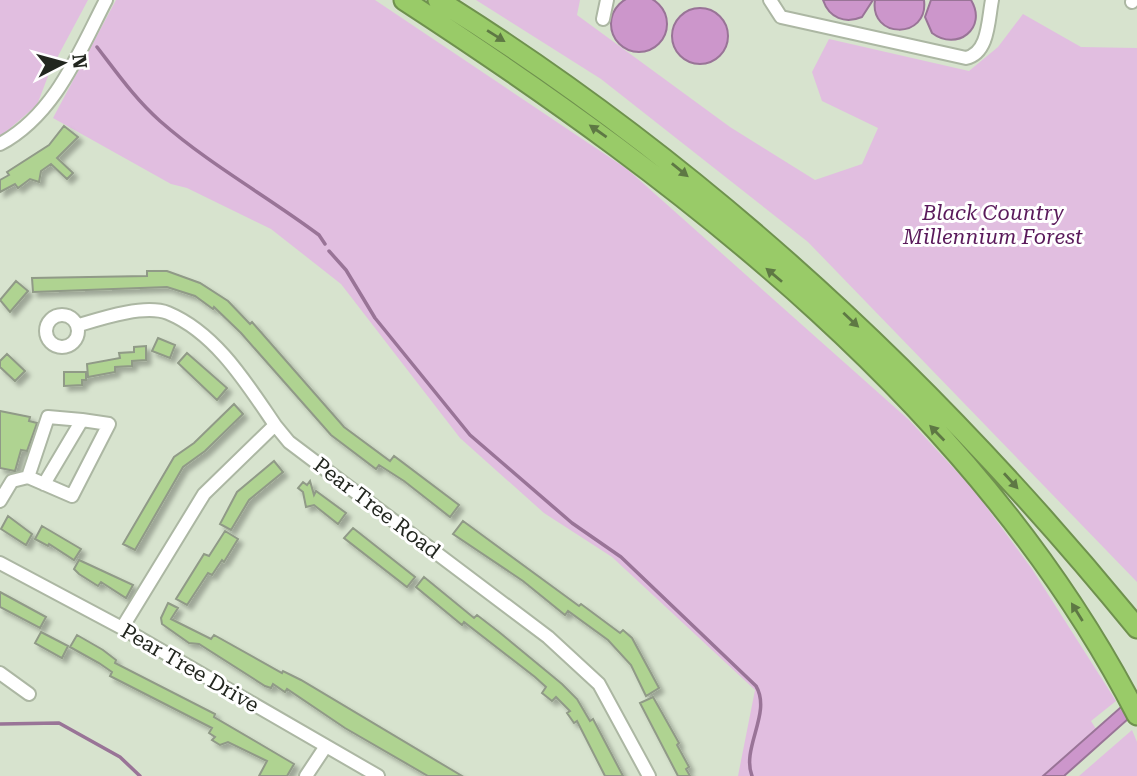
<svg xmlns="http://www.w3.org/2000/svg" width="1137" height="776" font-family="'Roboto Serif',serif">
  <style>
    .green { fill: #e1bee0 }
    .water { fill: #cc96cb; stroke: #997497; stroke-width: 2 }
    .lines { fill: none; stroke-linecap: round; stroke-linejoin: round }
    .stream { stroke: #997497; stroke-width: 3.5 }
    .building { fill: #afd391; stroke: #909a87; stroke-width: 2; filter: url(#shadow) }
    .minor-casing { stroke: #acb7a3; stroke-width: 16 }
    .highway-casing { stroke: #6f914e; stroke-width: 23 }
    .minor { stroke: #fff; stroke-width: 12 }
    .highway { stroke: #99cb68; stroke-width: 19 }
    .oneway { fill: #5e7844 }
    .labels { text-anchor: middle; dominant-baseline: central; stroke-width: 6; stroke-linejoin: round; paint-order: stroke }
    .park-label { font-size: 21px; font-style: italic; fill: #5a1a5b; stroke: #fff }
    .street-label { font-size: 21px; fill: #22261f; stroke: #fff }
  </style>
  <defs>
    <filter id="shadow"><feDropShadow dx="4.5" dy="4.5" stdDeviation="2" flood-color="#0004"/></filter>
  </defs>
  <rect width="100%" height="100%" fill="#d7e3ce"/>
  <path class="green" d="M0,0H88L50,71L37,105L0,137Z
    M116,0H375L627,169L909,420L974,490L1032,569L1116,701L1091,721L1096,729L1043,776H738L755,690L612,557L544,513L460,438L341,284L271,229L187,188L171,184L53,118Z
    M476,0H580L577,15L730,127L815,180L862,164L878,128L822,101L812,72L829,39L969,71L998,47L1023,14L1081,47L1137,48V582L808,242L601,79Z
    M1132,730L1137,742V776H1079Z"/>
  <path class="water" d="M611 24a28 28 0 1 1 56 0a28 28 0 1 1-56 0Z
    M823,0H873L862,17C845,24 829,18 823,0Z
    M875,0H924C929,40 869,39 875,0Z
    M931,0H971C988,28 957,52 932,33L925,17Z
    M672 36a28 28 0 1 1 56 0a28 28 0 1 1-56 0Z
    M1137,693V711L1064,776H1043Z"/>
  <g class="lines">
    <path class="stream" d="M97,47C117,73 136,100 160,121C210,165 267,196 319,235L325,244
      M329,251L346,270L375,318L470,435L572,523L621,557L756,686C772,713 741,748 752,776
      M0,724L59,723L120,757L140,776"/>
  </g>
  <path class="building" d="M64,126L78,137L57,158L73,173L67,179L51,164L41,171L39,182L30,179L18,188L15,184L0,192V180L9,175L7,172L49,145Z
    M147,271H167L200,283L228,301L250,324L252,322L344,427L390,461L394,456L459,505L450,517L404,481L379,465L376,469L331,435L241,333L214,307L213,309L195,296L167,287L33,292L32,278L147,276Z
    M16,281L28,291L10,312L0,300Z
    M158,338L175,345L170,358L152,351Z
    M146,346V360L132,361V366L115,367V372L88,377L87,364L120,358L119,353L134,352V347Z
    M187,353L227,388L217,400L178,363Z
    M7,354L25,371L15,381L0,367V361Z
    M64,372H86V380H82V385L64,386Z
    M234,404L243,414L205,451L183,467L135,550L123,544L174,457L194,443Z
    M0,411L30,417L29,421L37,423L27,451L21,450L15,471L0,468Z
    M274,461L283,472L249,500L231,530L220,524L237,492Z
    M310,481L314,495L316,491L346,513L338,524L314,505L306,507L303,492L298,488L303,482L307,485Z
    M8,516L32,534L26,545L1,529Z
    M463,521L579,606L581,604L620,633L623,630L632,638L659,688L646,696L631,665L608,640L568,611L565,615L523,581L453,534Z
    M42,526L81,549L74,560L49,544L48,546L35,539Z
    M353,528L415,577L407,587L344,538Z
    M225,531L238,539L224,562L222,560L212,575L208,573L187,605L176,599L204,554L209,556Z
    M79,560L133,585L126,598L101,582L98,586L79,574L74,569Z
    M424,577L474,618L477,615L499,632L562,684L577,699L590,721L593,719L623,776H605L577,721L574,723L567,713L570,711L556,697L552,701L542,693L546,687L535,677L464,622L462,625L416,587Z
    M0,592L46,617L40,628L0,607Z
    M168,603L178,608L171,619L211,639L214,635L282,673L283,671L301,680L462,776H428L345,728L287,689L285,692L273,684L271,688L265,686L199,644L189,643L162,624L161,618Z
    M41,632L68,646L62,658L35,643Z
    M77,635L103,650L116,660L115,663L215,714L214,717L294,764L287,776H259L267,761L228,742L220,745L212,740L215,737L209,733L212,728L110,676L112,672L99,663L70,647Z
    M653,697L679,743L677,745L689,767L686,769L690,776H678L640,703Z"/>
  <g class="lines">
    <defs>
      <path id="minor" d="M770,0L781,17L966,58C989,53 988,20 992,0
        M1132,2L1133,0
        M603,19L607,0
        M0,144C55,115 79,52 106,0
        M46 331a16 16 0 1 1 32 0a16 16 0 1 1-32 0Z
        M79,325C102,318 145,304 168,313C216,333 247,384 275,425
        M28,477L48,417L82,420
        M0,501L12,481L28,477L72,496L109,424L82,420L44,484
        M0,563L122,628L378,776
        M122,628L204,494L275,425L289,442L548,637L599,684L649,776
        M0,673L29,694
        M306,776L326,746"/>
      <path id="highway" d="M404,0C687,184 980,409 1137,715
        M438,0C706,167 937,383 1137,628"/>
    </defs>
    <use href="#minor" class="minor-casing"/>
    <use href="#highway" class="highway-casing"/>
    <use href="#minor" class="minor"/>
    <use href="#highway" class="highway"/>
  </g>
  <defs><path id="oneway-solid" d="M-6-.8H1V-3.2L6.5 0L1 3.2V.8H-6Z" transform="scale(1.75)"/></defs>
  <g class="oneway">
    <use href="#oneway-solid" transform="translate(496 36) rotate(32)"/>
    <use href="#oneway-solid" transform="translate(598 131) rotate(-145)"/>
    <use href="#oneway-solid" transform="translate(680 170) rotate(39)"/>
    <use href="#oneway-solid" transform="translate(774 275) rotate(-140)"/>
    <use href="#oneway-solid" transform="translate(851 320) rotate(43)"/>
    <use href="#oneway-solid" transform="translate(937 433) rotate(-134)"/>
    <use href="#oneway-solid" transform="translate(1011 481) rotate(48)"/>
    <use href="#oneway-solid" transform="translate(1077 612) rotate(-122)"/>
  </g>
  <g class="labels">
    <g class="park-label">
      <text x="993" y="213">Black Country<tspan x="993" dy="24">Millennium Forest</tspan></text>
    </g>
    <g class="street-label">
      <text transform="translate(377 508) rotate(37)">Pear Tree Road</text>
      <text transform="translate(190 668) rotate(30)">Pear Tree Drive</text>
    </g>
  </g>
  <g transform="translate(63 63) rotate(84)" stroke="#ffffff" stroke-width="5" paint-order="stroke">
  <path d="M0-5L12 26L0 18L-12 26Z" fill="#22261f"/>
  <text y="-10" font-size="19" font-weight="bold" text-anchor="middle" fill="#22261f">N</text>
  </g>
</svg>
